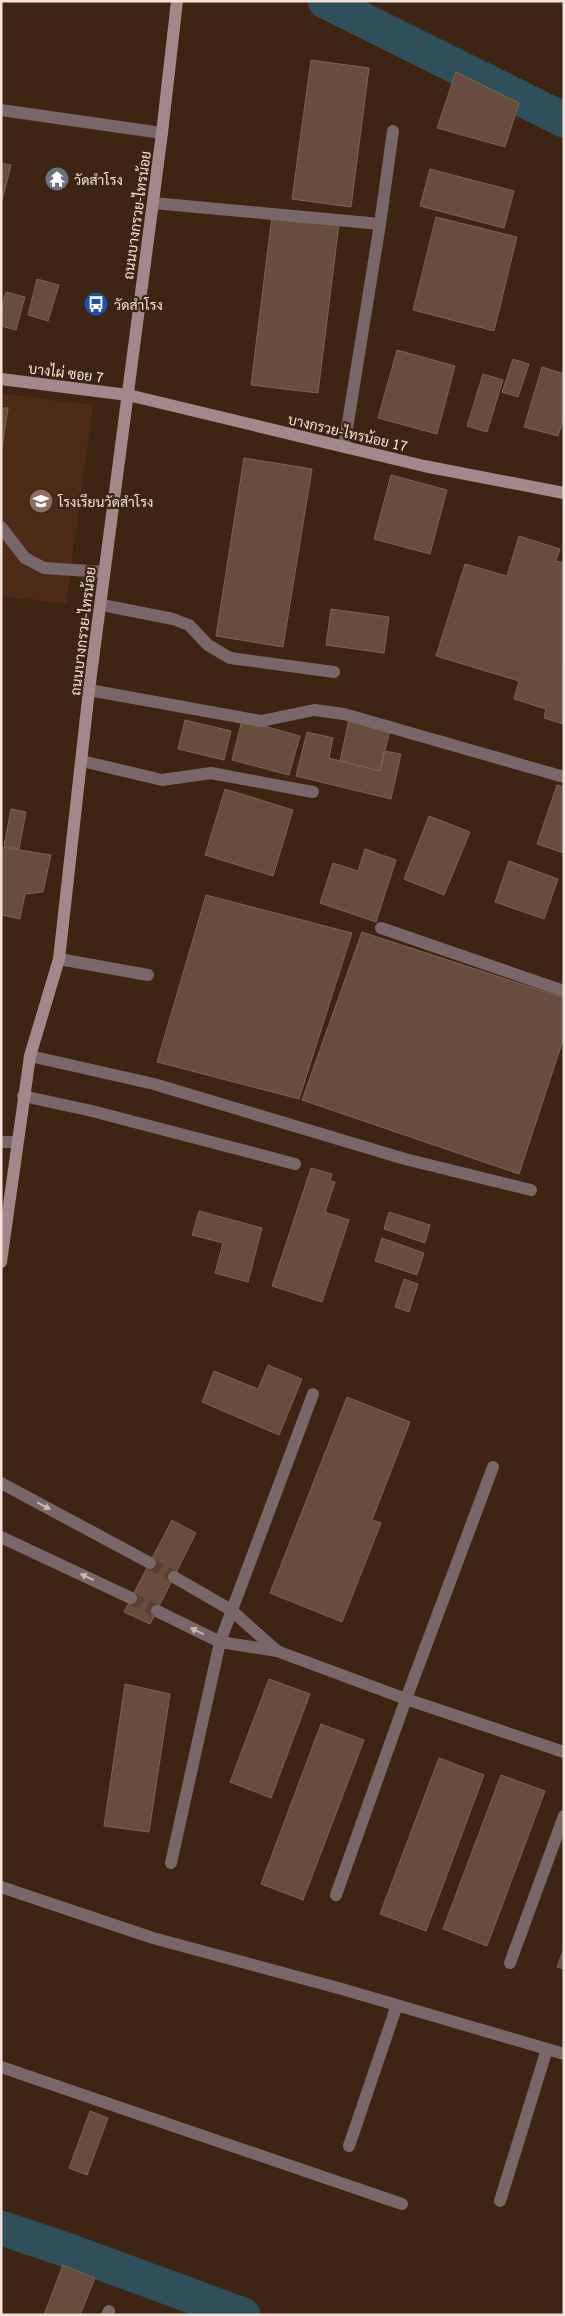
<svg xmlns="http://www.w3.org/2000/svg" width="565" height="2316" font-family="Georgia,Sarabun,serif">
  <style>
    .built { fill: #4c2c16 }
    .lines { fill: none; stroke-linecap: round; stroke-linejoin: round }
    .canal { stroke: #2f4f5a; stroke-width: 35 }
    .building { fill: #664d3d; stroke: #80624f }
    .street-tunnel { stroke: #594031; stroke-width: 12; stroke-dasharray: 12 6; stroke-linecap: butt }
    .lane { stroke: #786769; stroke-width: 12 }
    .street { stroke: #786769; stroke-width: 12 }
    .secondary { stroke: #a3888b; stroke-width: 12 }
    .oneway { fill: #c9b7b1 }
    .labels { text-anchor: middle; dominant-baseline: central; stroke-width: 4.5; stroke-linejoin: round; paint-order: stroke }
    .poi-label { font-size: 14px; fill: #f4e2d8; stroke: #3e2413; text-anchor: start }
    .street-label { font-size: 14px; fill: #f4e2d8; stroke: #3e2413 }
  </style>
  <rect width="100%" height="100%" fill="#3e2413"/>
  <path class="built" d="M1,393L93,405L66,604L1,596Z"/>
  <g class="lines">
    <path class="canal" d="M325,1L564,120
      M1,2228L61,2248L243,2315"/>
  </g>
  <path class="building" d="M311,60L369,68L351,207L292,199Z
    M456,72L519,103L505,147L437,128Z
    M1,163L11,165L1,205Z
    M430,169L514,191L504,228L420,206Z
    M272,216L339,224L318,393L251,385Z
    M436,217L517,237L494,331L413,310Z
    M37,279L59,285L48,321L28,315Z
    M6,292L25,297L16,330L1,326V310Z
    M397,350L455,366L437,434L378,418Z
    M513,359L529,364L518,397L502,392Z
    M542,367L564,374V417L558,436L524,427Z
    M483,374L503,380L487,432L467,426Z
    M1,408H8L1,455Z
    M244,458L312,469L283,647L216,636Z
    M391,475L447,490L430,554L374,539Z
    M519,536L560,549L556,561L564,563L563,724L544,718L546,709L514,699L519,681L436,656L465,564L507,576Z
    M331,609L389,617L384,653L326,645Z
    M349,719L390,730L380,771L340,761Z
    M185,720L231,731L224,760L178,749Z
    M242,720L300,736L289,775L232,760Z
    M307,732L333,738L329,758L380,771L384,751L401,754L391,799L296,776Z
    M557,785L564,787V853L537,844Z
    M225,789L293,810L273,876L205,855Z
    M11,809L26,812L19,849L4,846Z
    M429,816L470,832L444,895L404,879Z
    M1,847L51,855L43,892L25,894L20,919L2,915L1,919Z
    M365,849L396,860L376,922L320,903L333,863L358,871Z
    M509,861L558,879L544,919L495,902Z
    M206,895L352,933L299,1099L157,1062Z
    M362,932L564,998V1037L519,1174L302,1100Z
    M311,1168L332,1174L330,1181L335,1182L325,1212L349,1220L322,1302L272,1286Z
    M199,1211L262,1228L248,1282L215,1273L223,1243L192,1235Z
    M389,1212L430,1225L425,1243L384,1229Z
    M382,1238L424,1253L417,1275L375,1261Z
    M404,1279L418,1284L409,1312L395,1307Z
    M268,1365L302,1379L279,1435L202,1402L214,1371L258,1389Z
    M347,1397L410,1422L372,1520L381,1523L342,1622L270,1593Z
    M172,1520L196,1533L150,1624L124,1612Z
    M269,1679L310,1694L271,1798L230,1782Z
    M125,1684L170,1694L149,1832L104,1826Z
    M321,1724L364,1740L303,1900L261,1884Z
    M439,1758L484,1775L426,1931L380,1914Z
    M501,1775L545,1791L487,1946L443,1929Z
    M564,1948V1969L557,1967Z
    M90,2111L108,2118L87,2175L69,2168Z
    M63,2265L95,2278L80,2315H44Z"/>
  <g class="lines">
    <path class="street-tunnel" d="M150,1563L174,1577
      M131,1598L157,1611"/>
    <path class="lane" d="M1,110L162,133
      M1,527L25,558L44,568L104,572
      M102,605L173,619L189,625L208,645L230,658L334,672
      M89,690L261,721L314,710L344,714L564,777
      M82,761L162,780L211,773L313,792
      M59,959L148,975
      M30,1056L154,1084L405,1159L531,1190
      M23,1096L92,1111L295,1164"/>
    <path class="street" d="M153,203L380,224L344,447
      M380,224L393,131
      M381,928L564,991
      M1,1142H16
      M1,1483L150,1563
      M1,1537L131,1598
      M174,1577L231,1610L277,1651
      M157,1611L220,1642L277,1651L406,1699L564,1752
      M171,1863L220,1642L313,1394
      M1,1887L153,1938L342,1989L564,2054
      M336,1895L406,1699L493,1467
      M510,1963L564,1816
      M1,2067L402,2204
      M349,2146L397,2005
      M500,2201L547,2049
      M107,2315L109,2311"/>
    <path class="secondary" d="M1,379L128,395L424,466L564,493
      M1,1262L30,1056L59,959L89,690L162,133L177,1"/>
  </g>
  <defs><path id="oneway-solid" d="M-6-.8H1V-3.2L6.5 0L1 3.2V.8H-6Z" transform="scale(1.25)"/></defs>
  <g class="oneway">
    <use href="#oneway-solid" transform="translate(44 1506) rotate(28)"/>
    <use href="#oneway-solid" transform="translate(87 1577) rotate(-155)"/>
    <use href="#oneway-solid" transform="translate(197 1631) rotate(-154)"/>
  </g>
  <defs>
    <symbol id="temple-disc" viewBox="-11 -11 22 22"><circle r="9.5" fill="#6b7280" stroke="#3e2413"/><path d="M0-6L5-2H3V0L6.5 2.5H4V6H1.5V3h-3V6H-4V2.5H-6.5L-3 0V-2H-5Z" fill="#fff"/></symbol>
    <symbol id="bus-disc" viewBox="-11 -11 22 22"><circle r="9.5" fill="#1a4fb4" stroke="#3e2413"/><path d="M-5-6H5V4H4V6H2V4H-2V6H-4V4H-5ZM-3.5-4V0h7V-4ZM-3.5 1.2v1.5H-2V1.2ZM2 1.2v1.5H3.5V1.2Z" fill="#fff"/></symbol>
    <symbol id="school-disc" viewBox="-11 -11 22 22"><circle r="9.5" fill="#8d6e63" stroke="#3e2413"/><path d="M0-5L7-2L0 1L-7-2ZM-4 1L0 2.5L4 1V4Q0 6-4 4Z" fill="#fff"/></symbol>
  </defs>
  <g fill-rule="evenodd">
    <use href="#temple-disc" x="43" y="165" width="28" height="28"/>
    <use href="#bus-disc" x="82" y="290" width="28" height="28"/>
    <use href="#school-disc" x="27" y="487" width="28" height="28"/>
  </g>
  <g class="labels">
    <g class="poi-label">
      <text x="74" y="179">วัดสําโรง</text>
      <text x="114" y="304">วัดสำโรง</text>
      <text x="58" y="501">โรงเรียนวัดสำโรง</text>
    </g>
    <g class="street-label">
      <text transform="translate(136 215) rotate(-82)">ถนนบางกรวย-ไทรน้อย</text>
      <text transform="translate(66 372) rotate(7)">บางไผ่ ซอย 7</text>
      <text transform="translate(348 432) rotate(13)">บางกรวย-ไทรน้อย 17</text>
      <text transform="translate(82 631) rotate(-83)">ถนนบางกรวย-ไทรน้อย</text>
    </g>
  </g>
  <rect width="565" height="2316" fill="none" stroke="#f4e2d8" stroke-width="5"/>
</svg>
